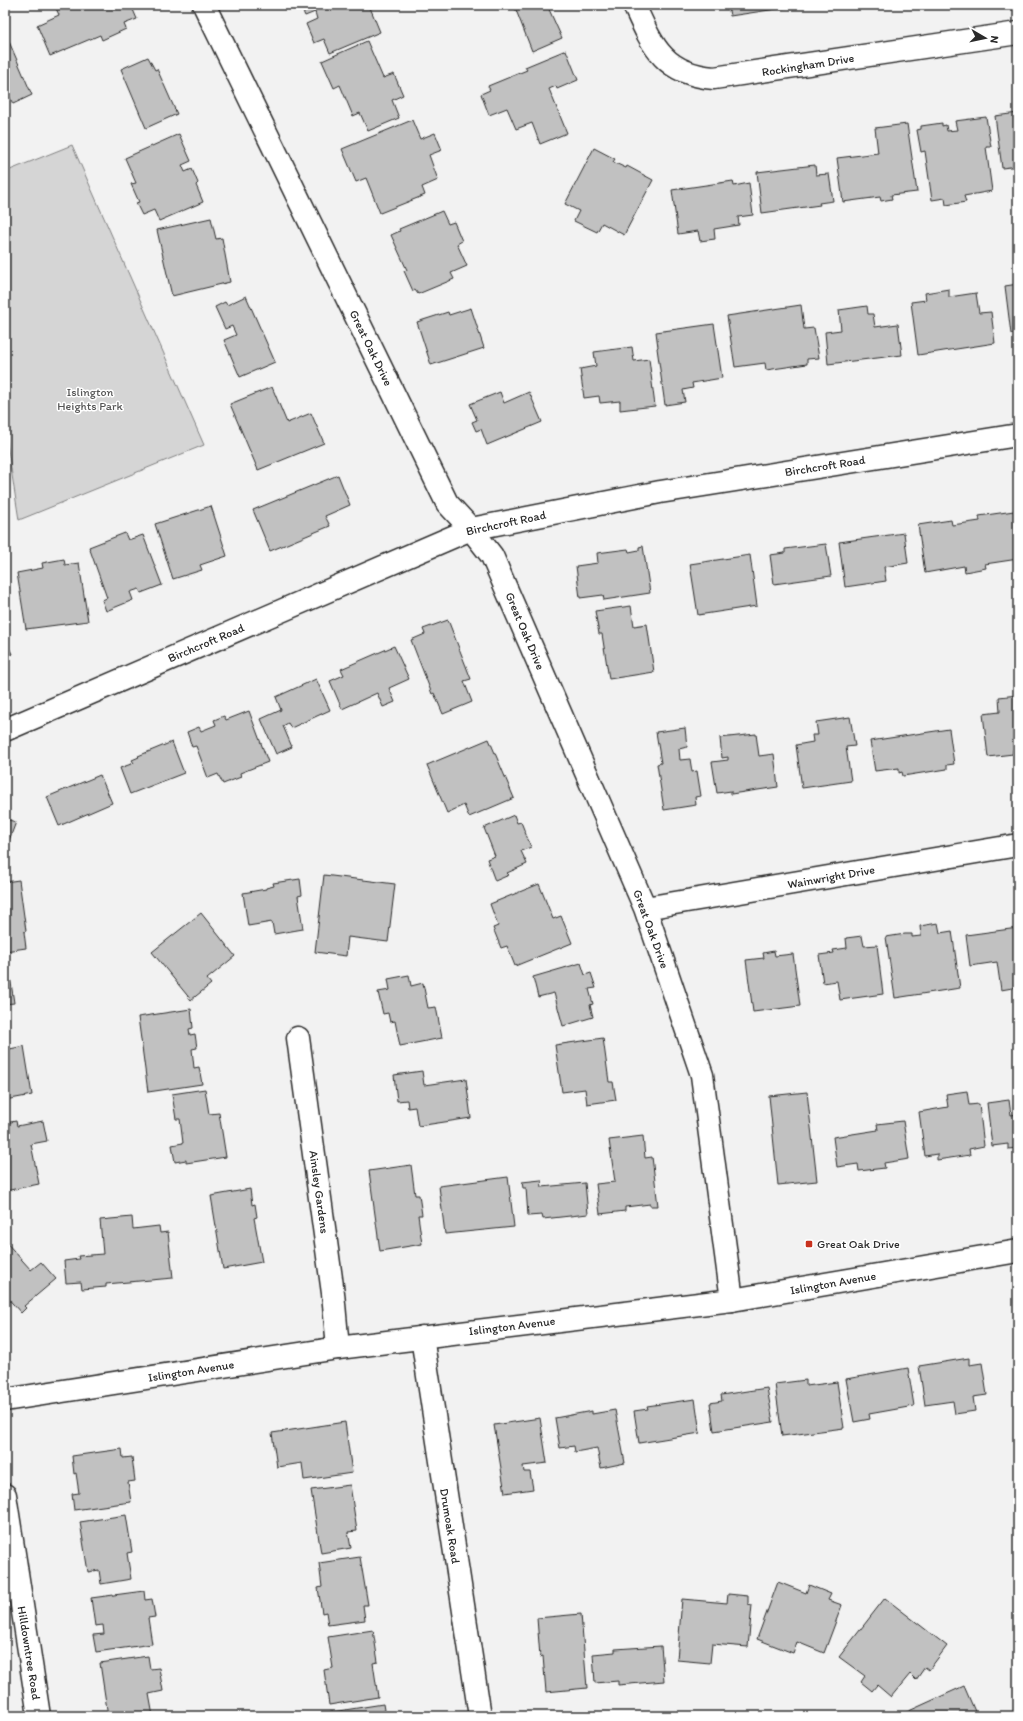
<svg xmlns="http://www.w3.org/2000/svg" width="1023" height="1721" font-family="Itim,sans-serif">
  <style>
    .green { fill: #d5d5d5; stroke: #808080 }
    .building { fill: #c1c1c1; stroke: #2b2b2b }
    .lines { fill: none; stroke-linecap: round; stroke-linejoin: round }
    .minor-casing { stroke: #2b2b2b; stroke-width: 25 }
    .major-casing { stroke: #2b2b2b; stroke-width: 25 }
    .minor { stroke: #fff; stroke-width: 22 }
    .major { stroke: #fff; stroke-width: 22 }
    .poi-dot { fill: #c8321e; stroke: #fff; stroke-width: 1.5 }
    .labels { text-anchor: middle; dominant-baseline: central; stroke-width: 3; stroke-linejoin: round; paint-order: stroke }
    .street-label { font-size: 12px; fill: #2b2b2b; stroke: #fff }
    .park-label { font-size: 12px; fill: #565656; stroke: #fff }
    .poi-label { font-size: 12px; fill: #2b2b2b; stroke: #fff; text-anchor: start }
  </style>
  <rect width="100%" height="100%" fill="#f2f2f2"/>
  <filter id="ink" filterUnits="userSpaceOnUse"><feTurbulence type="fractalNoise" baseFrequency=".025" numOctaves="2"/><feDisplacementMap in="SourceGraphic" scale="8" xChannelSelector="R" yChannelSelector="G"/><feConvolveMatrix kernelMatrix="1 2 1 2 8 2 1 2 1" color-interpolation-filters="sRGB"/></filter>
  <g filter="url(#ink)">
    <path class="green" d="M72,145L204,445L19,520L5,430V172Z"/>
    <path class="building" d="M58,5H131L137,19L124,24L126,29L102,40L100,35L50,56L37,25L59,15L55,6Z
      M300,5H369L380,32L330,53L324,39L314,43L306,24L317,19L315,12L305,16Z
      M514,5H547L562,38L532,51Z
      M728,5H803L730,16Z
      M5,37H7L32,95L13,104L7,92L6,93L9,101L5,103Z
      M367,41L383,78L394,74L403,95L392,100L399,118L368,131L360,113L353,116L340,85L334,88L322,61Z
      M566,50L578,80L557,89L556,86L549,89L567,133L540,144L532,123L516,129L507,108L489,115L481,94L490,90L488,86L527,70L525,67Z
      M148,57L155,70L157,69L177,114L146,128L121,69Z
      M1018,113V166L1002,168L995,116Z
      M986,117L991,147H986L992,191L964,196L966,202L946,205L945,198L932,200L925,151L921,152L917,130L921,129V126L942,123V126L946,125L947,131L957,130L955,121Z
      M412,120L420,139L435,133L442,150L429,155L438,180L422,187L425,195L380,213L366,178L356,182L342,149Z
      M907,124L917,192L891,195L892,199L881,201L880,197L843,202L837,158L878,153L875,128Z
      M179,134L191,161L182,165L185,172L192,169L198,183L196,185L203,202L159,221L154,210L142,215L136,203L139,202L131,184L136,183L125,158Z
      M594,148L615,159L613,162L626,168L627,166L653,180L624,235L602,223L597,232L574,221L579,211L565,204Z
      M815,165L816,175L829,174L833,201L819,203L820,205L762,213L757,172Z
      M733,181L734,186L749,183L753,215L738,217L739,225L714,229L715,239L700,241L698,231L678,234L672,190Z
      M442,211L448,224L454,222L462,241L457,244L467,266L451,273L454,279L418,294L415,290L413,291L404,271L407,270L391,235L400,231L399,229Z
      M211,218L216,239L222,238L230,282L172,296L157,230Z
      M1018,284V333L1011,334L1005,286Z
      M949,289V297L976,293L979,313L991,312L995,343L918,355L911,302L926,300L925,293Z
      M246,296L275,362L240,377L224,340L236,335L232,326L225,329L215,307L225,302L227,305Z
      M801,305L804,329L814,328L819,358L807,359V364L766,370L765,363L735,367L727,316Z
      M867,306L868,314H873L875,327L898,324L902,355L828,364L825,332L841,330L839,310Z
      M471,308L484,348L431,365L417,322L448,312L449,315Z
      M714,324L722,378L692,383L693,388L683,390L685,402L665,405L657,348L658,347L656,332Z
      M632,347L634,361L649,359L655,406L620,410V401L600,403L599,396L584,398L580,369L596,366L594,352Z
      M272,387L287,423L311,413L324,443L258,470L230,404Z
      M500,392L504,403L529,392L542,422L487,445L481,429L476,431L472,422L477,420L470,404Z
      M338,475L350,505L325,516L330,526L270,551L253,510Z
      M211,506L227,556L200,565L202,570L173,579L155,524Z
      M1014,511L1018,537V559L985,564L986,568L965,572L964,566L925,573L918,525L951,520L952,525L980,521L979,516Z
      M125,533L128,540L143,535L162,585L141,593L139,589L130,592L133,600L106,611L102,600L107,598L89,547Z
      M904,533L908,563L884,567L886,581L845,587L839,542Z
      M826,544L831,576L774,584L770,555L785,553V549Z
      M643,546L650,593L604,600L603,595L580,598L576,566L598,563L597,553L628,549L629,552L639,550V547Z
      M750,555L757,606L698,615L690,564Z
      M64,559L65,565L79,563L88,621L26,629L17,573L43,568L42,563Z
      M631,606L634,626L647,624L654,672L609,679L602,634H599L595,611Z
      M448,620L471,679L464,681L472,702L443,714L434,693L432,694L411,640L425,634L423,629Z
      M5,639L12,654L5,657Z
      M394,646L409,679L389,688L395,702L383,707L377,693L342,709L330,681L344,675L341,669Z
      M316,679L330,710L291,728L288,723L283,726L292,747L276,754L261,719L281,710L276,697Z
      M1018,695V756L1016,750H1013V754L988,757L983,714L1000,712L999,697Z
      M249,711L268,762L240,773L241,777L223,784L218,774L208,778L196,746L192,747L187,732L199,727L201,731L216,725L214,720L224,716L226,720Z
      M850,717L855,746L846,747L851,781L802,788L796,745L813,742L812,735H818L816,722Z
      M685,728L687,747L679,749L680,760L690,759L692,772L697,771L701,796L695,797L696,805L664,810L657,764L661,763L656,732Z
      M949,729L954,764L947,765V769L903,776L902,772L899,773V768L875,771L870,741Z
      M756,734L759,756L774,754L778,787L731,794V791L717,793L712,762L728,760V757L722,758L720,738Z
      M489,739L514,798L469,817L464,805L447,813L427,765Z
      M172,742L184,773L130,794L120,768L134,763L132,760L139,757L138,756Z
      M100,775L112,803L59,826L47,797Z
      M514,815L517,823L521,822L531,847L521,851L527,864L507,873L509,875L495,881L487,859L495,856L484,828Z
      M5,819L16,822L5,851Z
      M324,875L395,884L388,942L348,937L346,956L315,952Z
      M300,879L302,895L298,896L303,929L274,934L272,922L248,926L243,893L266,889V888L274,886L273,883Z
      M19,880L26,931L24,932L26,948L5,951V882Z
      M539,884L553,919L561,916L572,943L515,966L507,946L501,948L493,928L498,926L490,904Z
      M201,913L235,956L207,979L211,984L191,1000L152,952Z
      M938,923L940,933L952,931L960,988L895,998L886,937L905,934H912V937L921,936L920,926Z
      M1018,928V987L1001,990L997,962L970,966L966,935Z
      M862,936L864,946L877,945L883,994L840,1000L837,981L823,983L819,955L834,953L833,950L847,948L846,938Z
      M774,951L775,956L793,954L800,1006L753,1012L746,960L764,958L763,953Z
      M5,962H8L14,1003L5,1004Z
      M581,963L585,975L591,973L596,988L589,989L593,1004L590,1005L593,1017L563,1026L554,993L538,997L533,977Z
      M409,975L411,986L423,983L428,1008L436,1007L442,1038L400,1046L395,1021L390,1022L388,1013L383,1014L378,992L390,990L388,979Z
      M191,1009L193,1028L189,1029L190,1035L195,1034L197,1048L192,1049L194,1068L199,1067L202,1084L148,1092L138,1017Z
      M603,1038L609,1082H613L616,1100L587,1104L585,1089L562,1092L555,1045Z
      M24,1046L32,1095L5,1100V1050Z
      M422,1071L424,1085L466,1079L471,1118L418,1126L415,1107L408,1108L407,1100L397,1101L394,1075Z
      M205,1089L209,1114L219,1113L226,1157L186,1163V1160L175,1162L172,1145L183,1143L180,1119H176L172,1094Z
      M967,1091L969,1105L979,1104L984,1146L969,1149L970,1155L937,1160V1154L925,1156L919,1112L948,1107L946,1094Z
      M807,1092L817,1181L778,1185L769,1096Z
      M1009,1100L1011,1115L1018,1114V1148L1008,1149V1144L992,1146L987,1103Z
      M16,1121L17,1126L43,1121L47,1141L31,1144L39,1184L5,1191V1123Z
      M903,1121L909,1159L884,1163L885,1168L859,1171L858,1164L837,1167L833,1137L878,1130L877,1124Z
      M643,1136L645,1158L652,1157L658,1206H650V1204L625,1207V1211L600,1214L596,1184L615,1182L609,1140Z
      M411,1165L415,1195H419L422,1215H418L422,1244L380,1251L369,1171Z
      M508,1177L514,1227L445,1234L439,1186Z
      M541,1180L542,1187L585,1183L588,1214L543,1219L542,1215L528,1216L526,1188H523L522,1182Z
      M250,1189L252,1205L255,1204L257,1217L254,1218L262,1262L223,1269L211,1196Z
      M132,1217L133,1229L159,1226L160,1233L168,1232L173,1278L106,1284V1287L82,1289L81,1282L66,1283L64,1261L79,1259L78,1256L103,1254L100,1220Z
      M5,1241L31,1270L41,1262L56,1279L24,1306L26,1308L21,1313L5,1295Z
      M969,1358V1365L982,1363L987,1395L973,1397L975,1411L955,1414L953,1401L925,1405L919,1366Z
      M908,1368L914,1406L869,1414L870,1419L854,1422L846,1379Z
      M806,1380V1386L837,1382L844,1428L782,1436L775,1384Z
      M767,1388L773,1422L714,1431L710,1403L722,1401L721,1395Z
      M695,1399L700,1433L639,1443L634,1411L648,1409L647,1406Z
      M615,1410L625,1463L601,1468L597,1448L575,1452L574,1446L560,1448L555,1418L592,1411V1414Z
      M540,1418L547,1463L523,1466L524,1472H530L533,1489L505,1493L494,1425Z
      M345,1422L352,1473L304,1480L302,1463L277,1467L272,1433Z
      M122,1449L123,1458L132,1457L135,1481L128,1482L131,1502L74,1510L72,1494L79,1493L76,1473L74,1474L72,1456Z
      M350,1485L357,1531L348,1532L351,1548L321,1553L311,1490Z
      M126,1515L132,1552L127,1553L131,1579L101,1584L99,1570L88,1572L80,1522Z
      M360,1557L368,1605H363L365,1620L328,1625L326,1612L322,1613L318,1588L322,1587L319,1563Z
      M778,1582L806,1593L809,1585L831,1594L828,1600L842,1605L824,1653L797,1642L793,1653L757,1639Z
      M144,1591L145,1600L152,1599L155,1617L148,1618L152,1644L96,1652L93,1635L104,1634L103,1625L95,1626L91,1598Z
      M728,1594L748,1596V1604L752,1605L748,1647L712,1644L710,1663L677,1660L682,1599L727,1603Z
      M885,1598L947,1646L929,1670L925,1667L916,1680L910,1674L891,1697L877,1685L872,1691L861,1682L865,1676L839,1657Z
      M581,1614L587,1688L546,1692L543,1656L540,1657L537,1618Z
      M373,1630L378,1662L373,1663L378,1697L329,1705L324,1670L333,1668L328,1637Z
      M661,1646L664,1681L618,1685V1681L595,1683L593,1654L615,1652V1649Z
      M148,1656L150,1669L159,1668L163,1691L149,1694L153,1716H108L100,1663Z
      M964,1686L977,1716H898Z
      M383,1704L385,1716H319V1714Z"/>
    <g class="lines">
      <defs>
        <path id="minor" d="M204,5L447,503L471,529L492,556L645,908L702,1075L732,1300
          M634,5C653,47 664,74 714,78L1018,33
          M5,730L471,529L660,492L1018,435
          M645,908L1018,845
          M298,1038L333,1293L338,1348
          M422,1337L480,1716
          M5,1495L39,1716"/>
        <path id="major" d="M5,1400L338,1348L732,1300L1018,1251"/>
      </defs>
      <use href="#minor" class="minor-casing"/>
      <use href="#major" class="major-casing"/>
      <use href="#minor" class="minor"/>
      <use href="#major" class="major"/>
    </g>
  </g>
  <rect class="poi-dot" x="805" y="1240" width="8" height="8" rx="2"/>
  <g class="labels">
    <g class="street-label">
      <text transform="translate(808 65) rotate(-9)">Rockingham Drive</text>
      <text transform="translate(371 348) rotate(64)">Great Oak Drive</text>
      <text transform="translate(825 466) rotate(-9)">Birchcroft Road</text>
      <text transform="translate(506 523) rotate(-12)">Birchcroft Road</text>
      <text transform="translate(525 631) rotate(67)">Great Oak Drive</text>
      <text transform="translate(206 643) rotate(-23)">Birchcroft Road</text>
      <text transform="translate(831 877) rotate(-10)">Wainwright Drive</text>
      <text transform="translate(651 929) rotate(70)">Great Oak Drive</text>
      <text transform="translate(319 1192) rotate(82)">Ainsley Gardens</text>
      <text transform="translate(833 1283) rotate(-10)">Islington Avenue</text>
      <text transform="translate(512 1326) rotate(-7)">Islington Avenue</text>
      <text transform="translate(191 1371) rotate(-9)">Islington Avenue</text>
      <text transform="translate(450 1526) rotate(81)">Drumoak Road</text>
      <text transform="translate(29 1653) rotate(81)">Hilldowntree Road</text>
    </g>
    <g class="park-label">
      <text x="90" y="392">Islington<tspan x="90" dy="14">Heights Park</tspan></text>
    </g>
    <g class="poi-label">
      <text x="817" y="1244">Great Oak Drive</text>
    </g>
  </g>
  <rect width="1023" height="1721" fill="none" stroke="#fff" stroke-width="20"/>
  <rect x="10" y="10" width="1003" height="1701" fill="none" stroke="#2b2b2b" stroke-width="1.5" filter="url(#ink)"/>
  <g transform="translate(985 38) rotate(99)" stroke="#ffffff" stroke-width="3" paint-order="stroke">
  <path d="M0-3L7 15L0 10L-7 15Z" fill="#2b2b2b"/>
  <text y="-6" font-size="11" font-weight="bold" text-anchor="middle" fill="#2b2b2b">N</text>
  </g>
</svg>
